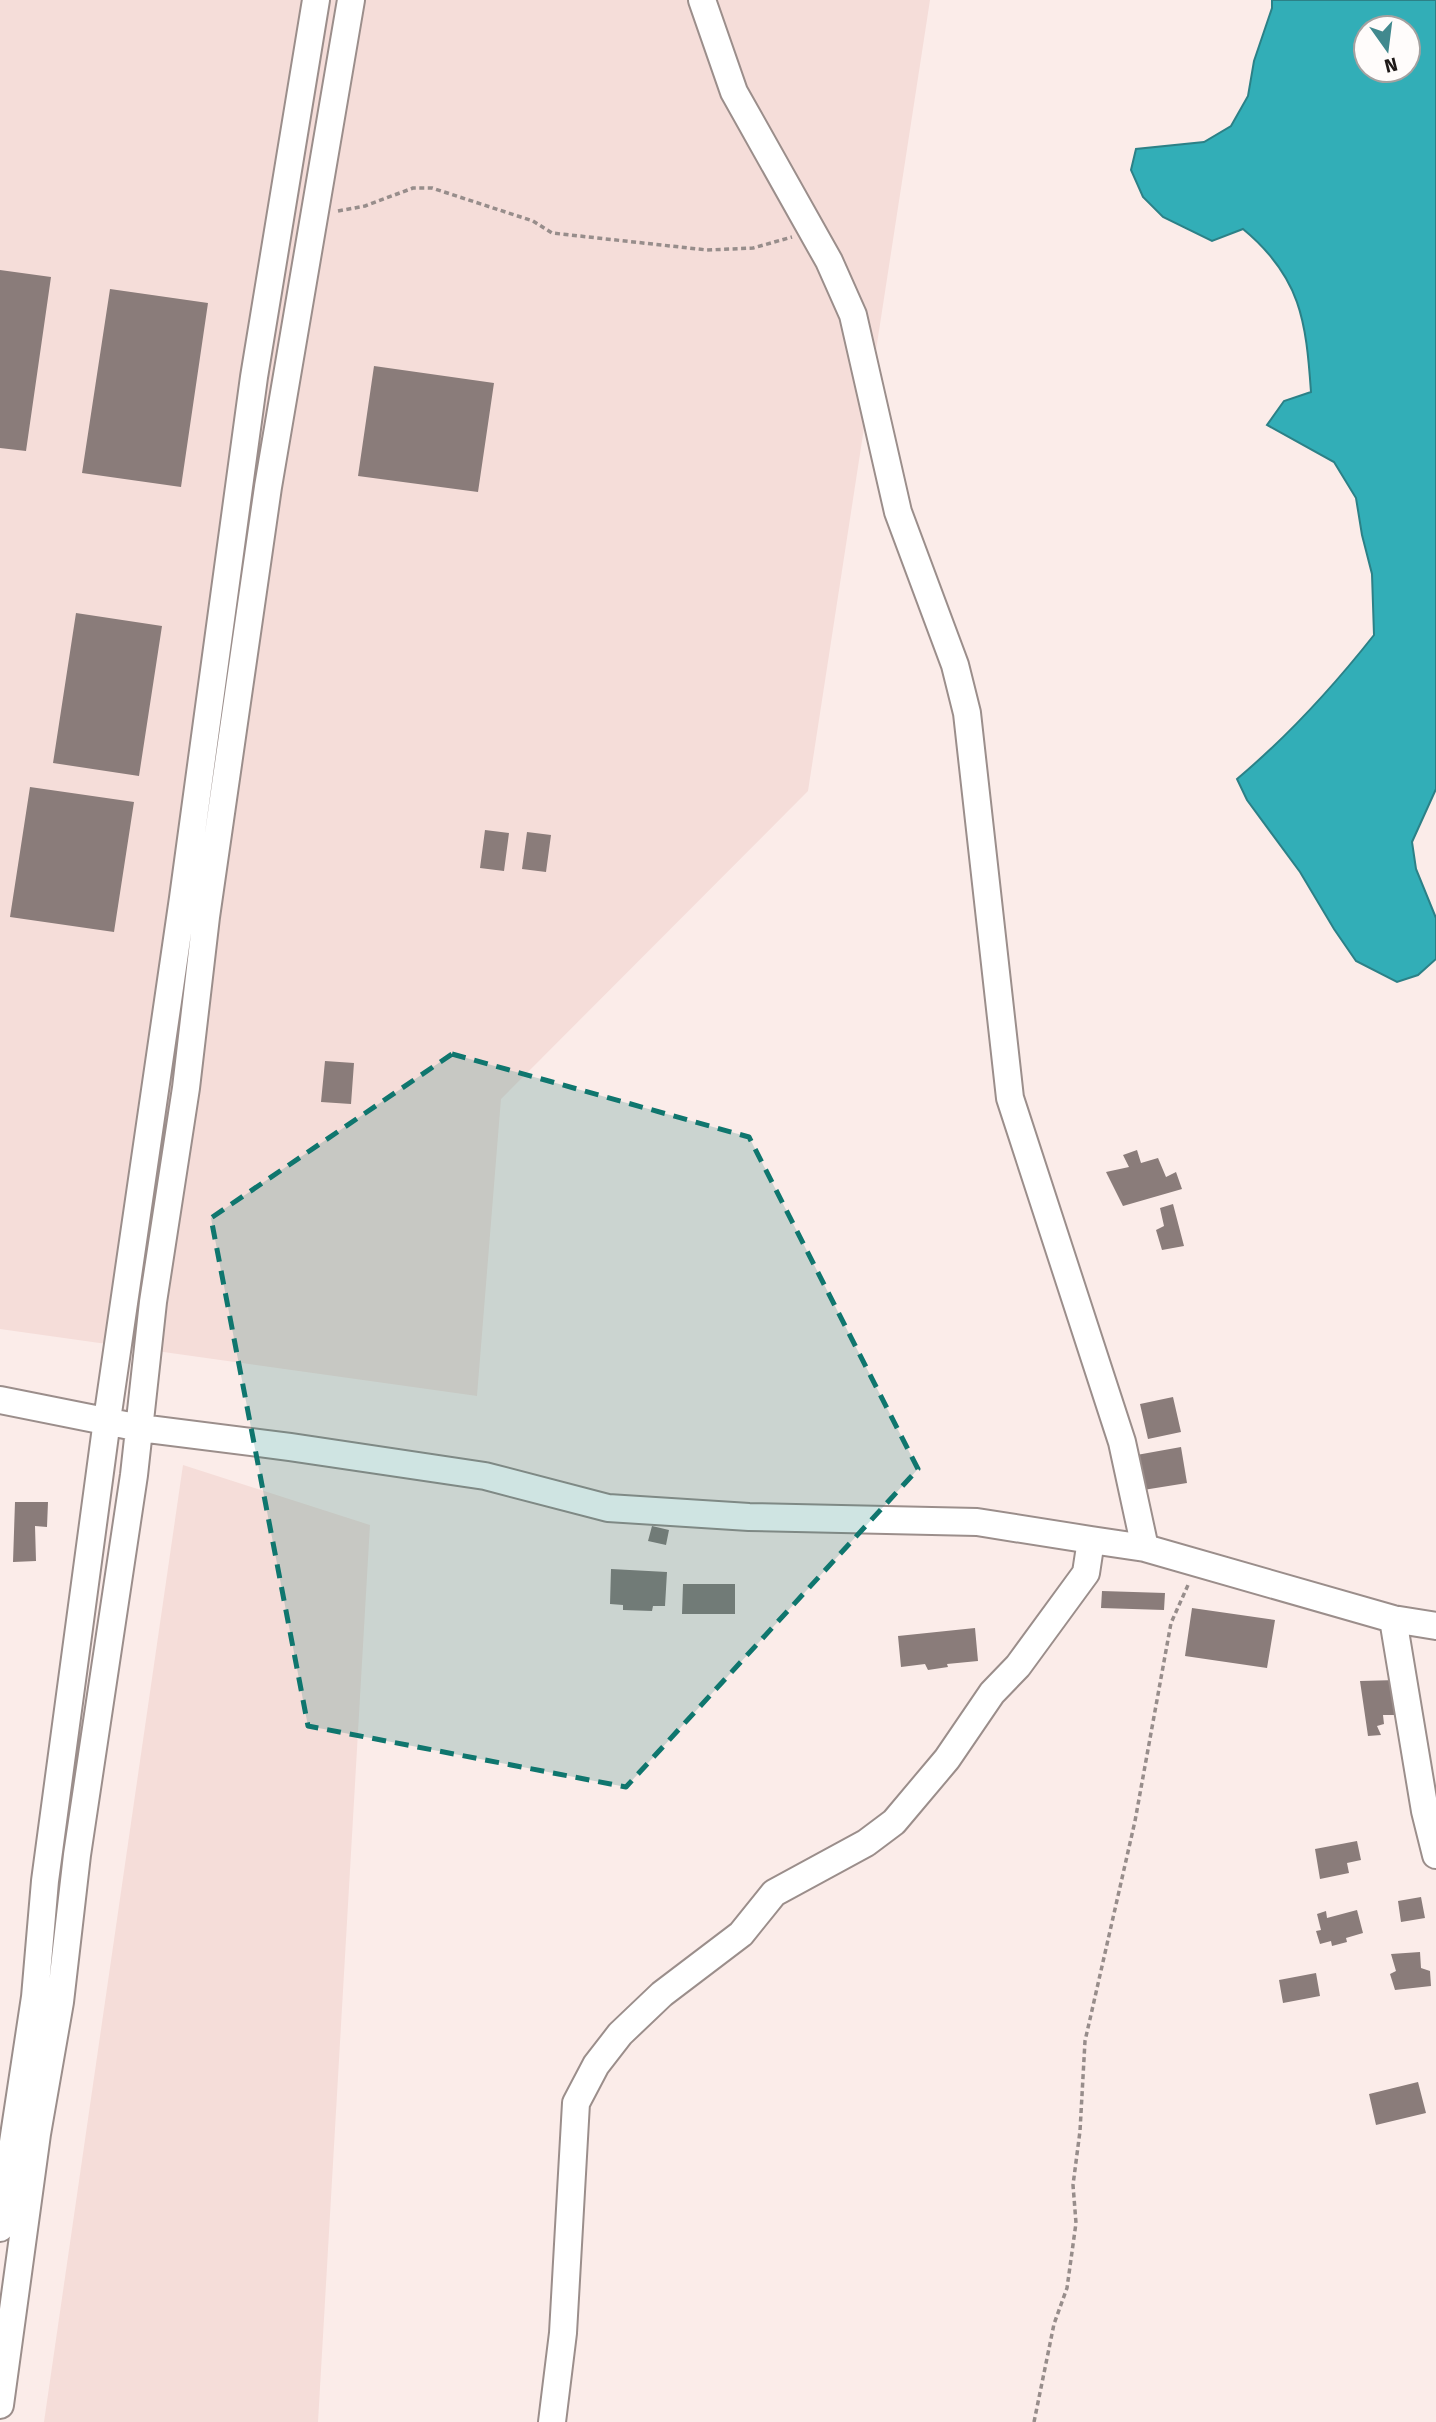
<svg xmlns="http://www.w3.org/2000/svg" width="1436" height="2422" font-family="'Fira Sans',sans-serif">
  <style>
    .built { fill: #f5ddd9 }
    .water { fill: #32aeb7; stroke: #2c8187; stroke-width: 2; fill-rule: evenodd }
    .building { fill: #8a7c7a }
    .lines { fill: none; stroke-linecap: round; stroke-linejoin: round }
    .minor-casing { stroke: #9b8e8b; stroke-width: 30 }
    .path { stroke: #978d8b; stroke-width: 3.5; stroke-dasharray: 5 3.5; stroke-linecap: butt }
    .minor { stroke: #fff; stroke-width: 26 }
    .marked { fill: #0f766e; fill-opacity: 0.2; stroke: #0f766e; stroke-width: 5; stroke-dasharray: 14 9; stroke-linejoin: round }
  </style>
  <rect width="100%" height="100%" fill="#fbece9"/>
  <path class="built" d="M0,0H930L808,791L501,1099L477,1396L0,1329Z
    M183,1465L370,1525L318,2422H44Z"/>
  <path class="water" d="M1272,0H1436V789L1412,842L1416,869L1436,918V959L1418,975L1397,982L1356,961L1334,929L1300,872L1247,800L1237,779C1288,736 1333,687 1374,635L1372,574L1362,535L1356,498L1334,462L1267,425L1284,401L1311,392C1306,321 1301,277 1243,229L1212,241L1163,217L1143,197L1131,170L1136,149L1204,142L1231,126L1248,96L1254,61L1272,8ZM1366,28H1408V70H1366Z"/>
  <path class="building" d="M0,270L51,277L26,451L0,448Z
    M110,289L208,303L181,487L82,473Z
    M374,366L494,383L478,492L358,476Z
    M76,613L162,626L139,776L53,763Z
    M30,787L134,802L114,932L10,917Z
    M485,830L509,833L504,871L480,868Z
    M527,832L551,835L546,872L522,869Z
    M325,1061L354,1063L351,1104L321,1102Z
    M1137,1150L1141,1163L1158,1158L1166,1177L1176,1172L1182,1189L1123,1206L1106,1172L1129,1167L1123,1155Z
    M1173,1204L1184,1246L1162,1250L1156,1230L1164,1226L1160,1208Z
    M1173,1397L1181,1432L1148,1439L1140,1404Z
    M1181,1447L1187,1483L1137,1491L1131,1456Z
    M15,1502H48L47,1527L35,1526L36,1561L13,1562Z
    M652,1526L669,1530L666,1545L648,1541Z
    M611,1569L667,1572L665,1606H653L652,1611L623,1610V1605L610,1604Z
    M683,1584H735V1614H682Z
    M1102,1591L1165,1593L1164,1610L1101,1608Z
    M1192,1608L1275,1620L1267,1668L1185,1656Z
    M975,1628L978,1661L947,1664L948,1667L928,1670L925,1664L901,1667L898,1636Z
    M1397,1680L1398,1715H1383L1384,1724L1377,1726L1381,1735L1368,1736L1360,1681Z
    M1357,1841L1361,1860L1347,1863L1349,1873L1320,1879L1315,1849Z
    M1421,1897L1425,1918L1401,1922L1398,1901Z
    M1357,1910L1363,1933L1346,1938L1347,1942L1332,1946L1331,1941L1320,1944L1316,1931L1321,1930L1317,1914L1326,1911L1327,1918Z
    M1420,1952L1421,1968L1430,1971L1431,1986L1395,1990L1390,1974L1396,1971L1391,1954Z
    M1316,1973L1320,1996L1283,2003L1279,1980Z
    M1418,2082L1426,2113L1376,2125L1369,2094Z"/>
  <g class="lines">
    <defs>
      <path id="minor" d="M702,0L734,92L829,261L853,315L898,512L955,665L967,713L1010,1098L1122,1442L1145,1548
        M0,1400L140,1428L290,1447L485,1476L608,1508L749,1517L977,1522L1091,1540L1145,1548L1393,1619L1436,1626
        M1393,1619L1425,1811L1436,1855
        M0,2228L35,1997L45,1881L107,1420L183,898L254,377L316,0
        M0,2405L37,2134L60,2002L77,1855L134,1475L153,1302L186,1088L206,917L268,487L351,0
        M552,2422L563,2333L576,2103L596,2065L620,2034L662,1994L741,1934L774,1893L866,1843L894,1822L947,1759L992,1693L1018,1666L1086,1573L1091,1540"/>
    </defs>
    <use href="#minor" class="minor-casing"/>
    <path class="path" d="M338,211L365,206L413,188H432L533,221L552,233L707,250L753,248L792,237
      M1034,2422L1054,2324L1067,2288L1076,2223L1073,2185L1080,2131L1085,2041L1135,1821L1171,1623L1188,1585"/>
    <use href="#minor" class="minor"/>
  </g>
  <path class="marked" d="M452,1054L749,1137L918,1469L626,1787L308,1726L211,1218Z"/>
  <g transform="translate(1387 49) rotate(166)"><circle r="33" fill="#fffcfb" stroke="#a5a1a0" stroke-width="2"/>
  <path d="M0-5L12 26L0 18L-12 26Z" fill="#41898e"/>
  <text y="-10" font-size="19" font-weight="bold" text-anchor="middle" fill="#1e1918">N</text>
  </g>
</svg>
